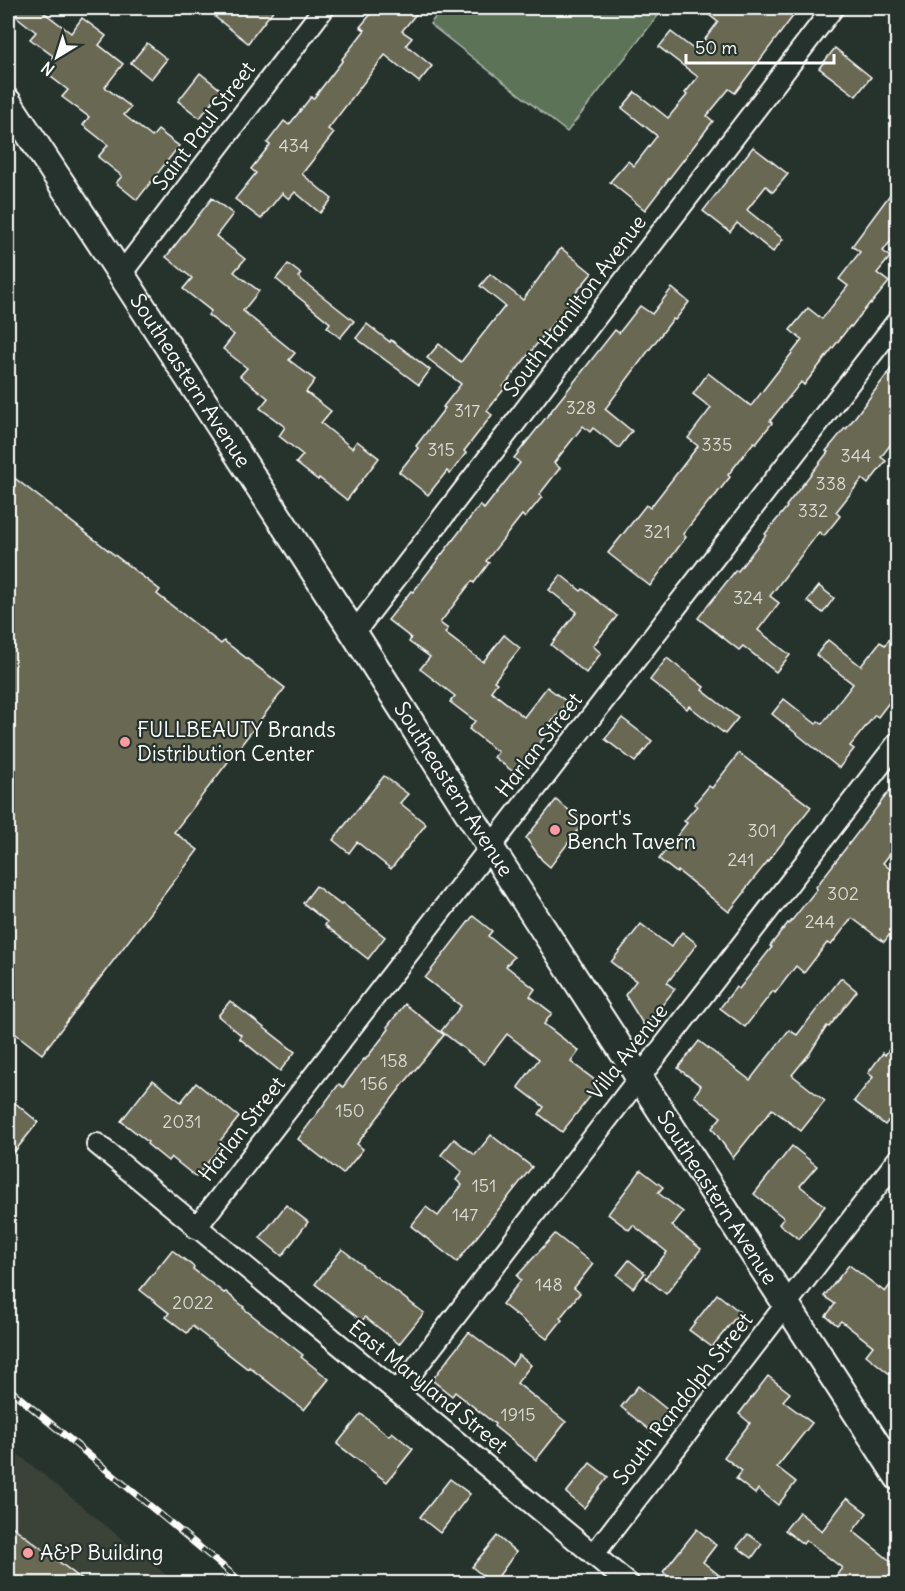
<svg xmlns="http://www.w3.org/2000/svg" width="905" height="1591" font-family="Delius,sans-serif">
	<rect width="100%" height="100%" fill="#26332d"/>
	<filter id="ink" filterUnits="userSpaceOnUse"><feTurbulence type="fractalNoise" baseFrequency=".0167" numOctaves="2"/><feDisplacementMap in="SourceGraphic" scale="12" xChannelSelector="R" yChannelSelector="G"/><feConvolveMatrix kernelMatrix="1 2 1 2 8 2 1 2 1" color-interpolation-filters="sRGB"/></filter>
	<g filter="url(#ink)">
		<polygon fill="#3a4338" points="8,1446 176,1583 8,1583"/>
		<polygon fill="#5d7358" stroke="#aeb9ac" stroke-width="1.5" points="442,8 664,8 567,132 430,24"/>
		<g fill="#686853" stroke="#fff" stroke-width="1.5">
			<polygon points="8,8 38,8 71,33 82,18 106,36 99,45 123,64 105,87 131,107 124,115 152,137 158,130 179,146 137,200 116,183 122,176 98,157 108,145 83,125 89,117 62,97 68,90 42,70 53,56 30,39 36,32 8,10"/>
			<polygon points="223,8 275,8 248,43 215,17"/>
			<polygon points="376,8 421,8 402,31 412,38 406,45 432,66 419,82 385,55 328,129 334,133 302,174 332,199 320,213 295,192 289,199 282,193 261,219 235,199 256,173 251,169 270,145 267,143 284,121 289,125 311,97 313,99 343,60 342,59 365,30 360,27"/>
			<polygon points="700,8 783,8 794,15 735,93 729,89 707,116 713,121 645,210 610,182 628,161 634,166 657,136 622,108 635,92 668,118 687,95 685,93 698,77 659,47 671,32 696,51 718,22"/>
			<polygon points="147,43 167,59 151,79 131,63"/>
			<polygon points="835,48 871,77 856,96 819,68"/>
			<polygon points="200,73 221,90 200,118 178,101"/>
			<polygon points="753,147 788,174 773,192 766,186 747,210 783,239 773,252 737,223 730,232 703,211"/>
			<polygon points="897,185 897,233 883,251 890,257 877,273 889,282 871,304 870,303 851,327 850,326 804,385 801,382 770,421 772,423 756,443 754,442 728,475 730,477 711,501 710,500 683,534 686,537 650,586 608,553 646,505 650,508 698,446 688,438 711,408 693,394 708,373 751,406 802,340 790,330 808,308 822,319 848,286 839,279 860,252 852,246"/>
			<polygon points="212,198 233,214 216,236 245,259 234,272 259,291 243,311 295,353 289,360 315,380 306,392 331,411 321,423 352,448 357,441 379,458 347,500 319,478 318,480 296,463 303,455 279,436 285,427 260,408 268,398 240,376 247,368 223,349 234,335 208,315 211,311 183,289 192,278 166,257"/>
			<polygon points="561,248 592,273 569,301 571,303 556,322 555,321 503,387 505,388 487,411 492,415 464,451 466,453 450,474 447,471 428,495 399,472 418,448 416,446 445,408 443,407 461,384 427,358 439,344 461,362 505,306 480,286 490,274 523,300"/>
			<polygon points="288,264 301,274 298,277 354,321 340,338 327,327 330,323 276,279"/>
			<polygon points="672,288 689,302 675,320 673,319 646,354 605,409 632,431 619,448 593,428 590,432 583,426 554,463 560,468 539,495 542,497 525,518 522,515 486,561 489,563 474,583 472,581 440,623 448,629 445,633 483,662 504,635 520,648 494,681 497,683 491,691 524,717 547,687 567,702 543,733 546,735 516,774 494,757 498,752 469,729 475,721 450,702 455,696 420,669 430,657 409,642 411,638 388,620 411,591 413,592 480,505 484,509 520,463 514,458 615,330 619,333 640,306 652,314"/>
			<polygon points="367,324 390,342 391,340 430,370 419,385 356,338"/>
			<polygon points="897,361 897,436 881,457 886,461 868,484 862,479 836,512 840,516 824,536 819,532 770,596 779,603 758,630 790,655 776,672 743,646 739,650 698,618 736,570 738,571 766,535 765,534 787,507 786,506 828,452 826,451 845,428 846,429"/>
			<polygon points="8,473 160,590 157,594 221,644 224,641 285,688 174,832 198,850 42,1054 8,1028"/>
			<polygon points="561,575 581,591 583,589 617,616 593,646 601,653 586,673 551,645 577,612 549,590"/>
			<polygon points="819,586 834,598 823,613 807,601"/>
			<polygon points="897,629 897,692 878,717 875,715 850,746 854,749 839,768 772,714 784,699 816,724 818,721 822,724 853,684 816,655 828,640 861,666 880,642 885,645"/>
			<polygon points="667,658 704,687 702,690 738,718 725,734 689,706 687,709 650,680"/>
			<polygon points="622,718 652,741 635,762 605,739"/>
			<polygon points="739,753 811,807 744,891 745,892 729,912 678,871 677,873 659,859 687,823 684,821 697,806 694,804 709,786 712,788"/>
			<polygon points="384,776 408,794 400,803 426,824 391,869 357,842 349,853 333,840"/>
			<polygon points="897,781 897,845 883,863 897,875 897,925 884,942 852,918 831,945 827,943 804,973 796,966 775,993 773,991 745,1027 720,1008 736,987 739,989 772,947 770,946 788,923 789,924 817,889 816,887"/>
			<polygon points="556,800 584,822 550,867 542,860 526,838"/>
			<polygon points="316,886 341,905 342,903 385,937 368,959 325,925 327,922 303,903"/>
			<polygon points="473,916 492,931 488,936 514,957 506,966 535,989 530,996 552,1013 544,1024 579,1051 571,1062 600,1084 562,1132 539,1114 544,1107 518,1087 539,1059 507,1034 484,1064 441,1031 461,1006 425,978"/>
			<polygon points="641,924 671,947 682,932 697,944 667,983 675,989 645,1027 625,995 636,981 611,962"/>
			<polygon points="841,978 857,991 829,1027 827,1026 810,1053 792,1075 825,1101 801,1131 772,1109 733,1158 712,1128 721,1117 694,1096 701,1086 678,1068 699,1041 750,1080 789,1030 797,1035"/>
			<polygon points="230,1001 295,1052 280,1071 239,1038 241,1035 218,1016"/>
			<polygon points="405,1004 444,1035 405,1082 357,1144 363,1149 343,1174 298,1139 339,1084 343,1087 364,1059 365,1060 389,1029 387,1027"/>
			<polygon points="897,1039 897,1109 885,1125 854,1101 873,1077 868,1073 883,1053 885,1055"/>
			<polygon points="153,1080 181,1102 196,1083 239,1117 220,1141 223,1143 196,1177 171,1157 168,1161 147,1144 148,1142 121,1121"/>
			<polygon points="8,1097 38,1122 8,1160"/>
			<polygon points="491,1135 532,1167 457,1262 411,1226 426,1207 438,1216 462,1185 456,1180 462,1172 441,1155 454,1139 475,1155"/>
			<polygon points="792,1146 817,1166 800,1186 825,1206 799,1239 779,1224 784,1218 754,1194"/>
			<polygon points="641,1170 663,1187 658,1193 683,1212 672,1226 701,1249 666,1294 646,1278 667,1252 633,1225 629,1230 608,1214"/>
			<polygon points="286,1205 308,1222 282,1256 260,1238"/>
			<polygon points="555,1234 593,1264 574,1288 580,1293 560,1318 562,1320 547,1339 502,1304 521,1280 517,1276"/>
			<polygon points="342,1249 362,1265 362,1266 424,1313 399,1344 365,1317 362,1321 315,1284"/>
			<polygon points="172,1250 194,1267 193,1269 224,1293 226,1292 244,1307 243,1308 303,1355 301,1357 329,1379 304,1410 249,1367 248,1369 192,1326 187,1333 166,1317 169,1313 140,1290"/>
			<polygon points="629,1260 645,1273 633,1288 617,1275"/>
			<polygon points="849,1265 885,1292 897,1276 897,1380 866,1355 873,1346 841,1321 837,1325 826,1316 835,1304 824,1296"/>
			<polygon points="717,1294 740,1312 712,1347 689,1330"/>
			<polygon points="469,1332 512,1365 519,1355 531,1365 517,1383 566,1422 536,1460 494,1426 495,1424 455,1392 452,1396 432,1380"/>
			<polygon points="768,1376 790,1393 783,1401 812,1423 777,1467 796,1482 778,1505 758,1489 755,1494 736,1479 742,1471 724,1457 750,1423 739,1414"/>
			<polygon points="638,1386 669,1411 652,1432 621,1407"/>
			<polygon points="361,1414 389,1436 392,1432 413,1449 387,1482 337,1444"/>
			<polygon points="590,1463 608,1477 584,1508 566,1493"/>
			<polygon points="450,1479 470,1494 440,1533 420,1517"/>
			<polygon points="847,1498 867,1513 853,1531 897,1566 897,1584 830,1584 842,1568 806,1540 803,1544 785,1530 799,1512 822,1531"/>
			<polygon points="8,1523 88,1584 8,1584"/>
			<polygon points="697,1529 716,1545 703,1562 730,1584 677,1584 663,1572"/>
			<polygon points="748,1534 762,1544 752,1558 737,1547"/>
			<polygon points="497,1536 516,1552 493,1584 472,1567"/>
		</g>
		<g fill="none" stroke-linecap="round" stroke-linejoin="round">
			<defs>
				<g id="minor">
					<polyline points="121,274 324,8"/>
					<polyline points="354,633 833,8"/>
					<polyline points="97,1144 629,1584"/>
					<polyline points="196,1228 898,320"/>
					<polyline points="397,1392 898,742"/>
					<polyline points="594,1554 898,1159"/>
				</g>
				<g id="major">
					<path id="s1" d="M8,102L121,274L354,633L490,847L898,1477"/>
				</g>
			</defs>
			<use href="#minor" stroke="#fff" stroke-width="24"/>
			<use href="#major" stroke="#fff" stroke-width="30"/>
			<use href="#minor" stroke="#26332d" stroke-width="20"/>
			<use href="#major" stroke="#26332d" stroke-width="26"/>
			<defs>
				<polyline id="rail" points="8,1388 244,1584"/>
			</defs>
			<use href="#rail" stroke="#fff" stroke-width="7"/>
			<use href="#rail" stroke="#26332d" stroke-width="4.5" stroke-dasharray="14" stroke-linecap="butt"/>
		</g>
	</g>
	<g fill="#ff9aa2" stroke="#26332d" stroke-width="2">
		<circle cx="125" cy="742" r="6"/>
		<circle cx="555" cy="830" r="6"/>
		<circle cx="28" cy="1553" r="6"/>
	</g>
	<g text-anchor="middle" stroke-width="4.5" stroke-linejoin="round" paint-order="stroke">
		<g font-size="18" fill="#d9d9d4">
			<text x="294" y="152">434</text>
			<text x="581" y="414">328</text>
			<text x="467" y="417">317</text>
			<text x="717" y="451">335</text>
			<text x="441" y="456">315</text>
			<text x="856" y="462">344</text>
			<text x="831" y="490">338</text>
			<text x="813" y="517">332</text>
			<text x="657" y="538">321</text>
			<text x="748" y="604">324</text>
			<text x="762" y="837">301</text>
			<text x="741" y="866">241</text>
			<text x="843" y="900">302</text>
			<text x="820" y="928">244</text>
			<text x="394" y="1067">158</text>
			<text x="374" y="1090">156</text>
			<text x="350" y="1117">150</text>
			<text x="182" y="1128">2031</text>
			<text x="484" y="1192">151</text>
			<text x="465" y="1221">147</text>
			<text x="549" y="1291">148</text>
			<text x="193" y="1309">2022</text>
			<text x="518" y="1421">1915</text>
		</g>
		<g font-size="21" fill="#fff" stroke="#26332d">
			<text transform="translate(204 126) rotate(-53)" y="7">Saint Paul Street</text>
			<text transform="translate(575 306) rotate(-53)" y="7">South Hamilton Avenue</text>
			<text dy="7" stroke="none"><textPath href="#s1" startOffset="333">Southeastern Avenue</textPath></text>
			<text transform="translate(539 745) rotate(-52)" y="7">Harlan Street</text>
			<text dy="7" stroke="none"><textPath href="#s1" startOffset="819">Southeastern Avenue</textPath></text>
			<text transform="translate(628 1052) rotate(-52)" y="7">Villa Avenue</text>
			<text transform="translate(242 1129) rotate(-52)" y="7">Harlan Street</text>
			<text dy="7" stroke="none"><textPath href="#s1" startOffset="1305">Southeastern Avenue</textPath></text>
			<text transform="translate(428 1387) rotate(39)" y="7">East Maryland Street</text>
			<text transform="translate(683 1399) rotate(-52)" y="7">South Randolph Street</text>
		</g>
		<g font-size="21" fill="#fff" stroke="#26332d" text-anchor="start">
			<text x="137" y="737">FULLBEAUTY Brands<tspan x="137" dy="24">Distribution Center</tspan></text>
			<text x="567" y="825">Sport's<tspan x="567" dy="24">Bench Tavern</tspan></text>
			<text x="40" y="1560">A&amp;P Building</text>
		</g>
	</g>
	<rect width="905" height="1591" fill="none" stroke="#26332d" stroke-width="30"/>
	<rect x="15" y="15" width="875" height="1561" fill="none" stroke="#fff" stroke-width="2" filter="url(#ink)"/>
	<g transform="translate(57 57) rotate(218)" stroke="#26332d" stroke-width="4.5" paint-order="stroke">
	<path d="M0-4.5L10 22L0 15L-10 22Z" fill="#ffffff"/>
	<text y="-9" font-size="16" font-weight="bold" text-anchor="middle" fill="#ffffff">N</text>
	</g>
	<path d="M686 54v9h148v-9" fill="none" stroke="#ffffff" stroke-width="3"/>
	<text x="695" y="54" font-size="18" fill="#ffffff" stroke="#26332d" stroke-width="4.5" paint-order="stroke">50 m</text>
</svg>
